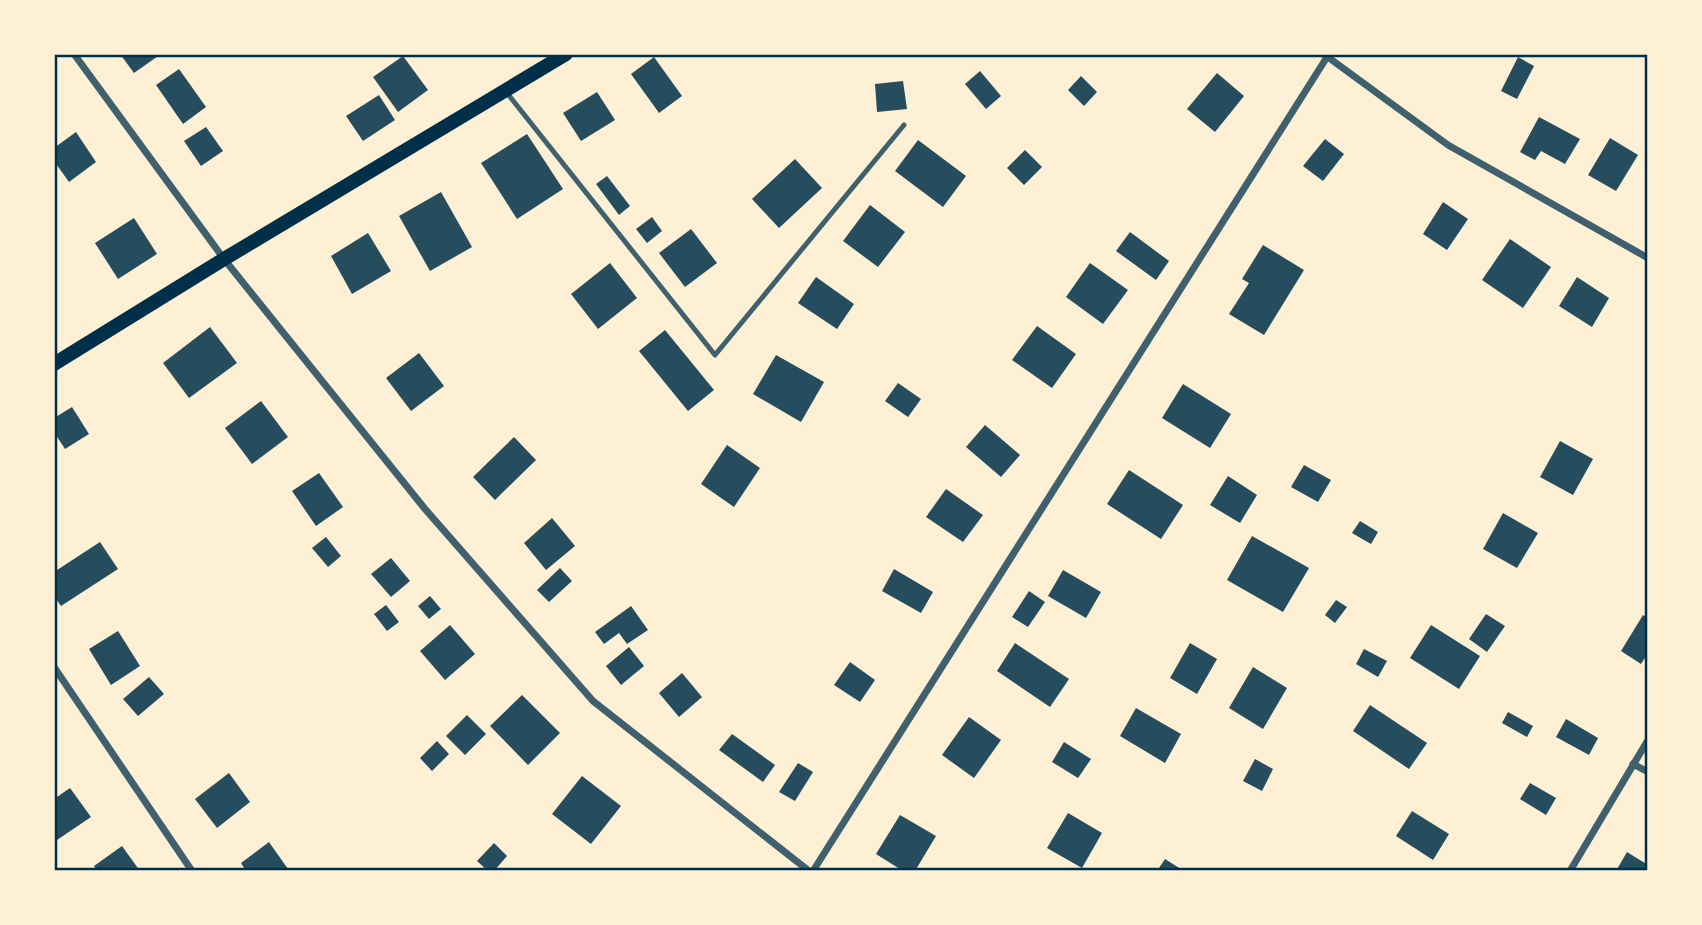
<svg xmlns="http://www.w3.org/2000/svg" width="1702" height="925" font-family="Helvetica,sans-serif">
	<rect width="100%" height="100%" fill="#fdf0d5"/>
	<g fill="#264d5e">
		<polygon points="120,54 161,54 134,73"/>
		<polygon points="403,56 428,90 398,112 373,77"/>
		<polygon points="654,57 682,96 659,113 631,74"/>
		<polygon points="1518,57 1534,66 1517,99 1501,91"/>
		<polygon points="179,69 206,107 183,124 156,85"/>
		<polygon points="980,71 1001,96 986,109 965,84"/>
		<polygon points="1217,73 1244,96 1215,132 1187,109"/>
		<polygon points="1081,76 1097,92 1084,106 1068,90"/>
		<polygon points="903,81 907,109 877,112 875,84"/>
		<polygon points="597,92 615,120 581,141 563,113"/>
		<polygon points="379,95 395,120 363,141 346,116"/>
		<polygon points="1539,117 1580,139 1565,164 1541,151 1535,160 1520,152"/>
		<polygon points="206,127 223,151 201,166 184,141"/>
		<polygon points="76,132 96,162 69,182 54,161 54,148"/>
		<polygon points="527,134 563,189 517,219 481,163"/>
		<polygon points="1610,138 1638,155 1616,191 1588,175"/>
		<polygon points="1325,139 1344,154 1323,181 1303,166"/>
		<polygon points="918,140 966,176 943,207 895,171"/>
		<polygon points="1025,150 1042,167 1024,185 1007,168"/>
		<polygon points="795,159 822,188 779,228 752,199"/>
		<polygon points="607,176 630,206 619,215 596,184"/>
		<polygon points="441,192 472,247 430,271 399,216"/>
		<polygon points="1443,202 1468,219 1447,250 1423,234"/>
		<polygon points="870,205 905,232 878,267 843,241"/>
		<polygon points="652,217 662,231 647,243 636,229"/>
		<polygon points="134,218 157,254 118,279 95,243"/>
		<polygon points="691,229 717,263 685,287 659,253"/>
		<polygon points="1130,232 1169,261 1156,280 1116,251"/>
		<polygon points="368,233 391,271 352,294 331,256"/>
		<polygon points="1510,239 1551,267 1523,308 1482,280"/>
		<polygon points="1263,245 1304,270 1264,335 1229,314 1249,283 1242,279"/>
		<polygon points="610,263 637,298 598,329 571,294"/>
		<polygon points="1090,263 1128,290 1103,324 1066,297"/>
		<polygon points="816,277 854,304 837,329 798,303"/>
		<polygon points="1577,277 1609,298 1592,327 1559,306"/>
		<polygon points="1037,326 1076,354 1052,388 1012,360"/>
		<polygon points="210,327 237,363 189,398 163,363"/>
		<polygon points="665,330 714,390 688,411 639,351"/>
		<polygon points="419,353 444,386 411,411 386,378"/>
		<polygon points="776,355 824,382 801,422 753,394"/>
		<polygon points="898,383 921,399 908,417 885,401"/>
		<polygon points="1183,384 1231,414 1210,448 1162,418"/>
		<polygon points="261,401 288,437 252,464 225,428"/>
		<polygon points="72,407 89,434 65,449 54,432 54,418"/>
		<polygon points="985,425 1020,455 1001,477 966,447"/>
		<polygon points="514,437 536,460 495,500 473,477"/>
		<polygon points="1560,441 1593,459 1573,495 1540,477"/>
		<polygon points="727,445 760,468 734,507 701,484"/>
		<polygon points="1304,465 1331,480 1318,502 1291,487"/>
		<polygon points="1129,470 1183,505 1161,539 1107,504"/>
		<polygon points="319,473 343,507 316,526 292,491"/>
		<polygon points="1228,476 1257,495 1240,523 1210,505"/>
		<polygon points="946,489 983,515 963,542 926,517"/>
		<polygon points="1503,513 1538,533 1517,568 1483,549"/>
		<polygon points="552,518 575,546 546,570 524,543"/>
		<polygon points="1360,521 1378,532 1371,544 1352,533"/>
		<polygon points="1252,536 1309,568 1283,612 1227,580"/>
		<polygon points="326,537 341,556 328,567 312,548"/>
		<polygon points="100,542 118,569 61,606 54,596 54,572"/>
		<polygon points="391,558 410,581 391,597 371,574"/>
		<polygon points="560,568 572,581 549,602 537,590"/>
		<polygon points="894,569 933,592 921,613 882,591"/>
		<polygon points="1063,570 1101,592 1086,618 1048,596"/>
		<polygon points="1029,591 1045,602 1028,627 1012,617"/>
		<polygon points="430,596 441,609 429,619 418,606"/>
		<polygon points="1336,600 1347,607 1335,623 1325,615"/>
		<polygon points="386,605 399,622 387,631 374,614"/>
		<polygon points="631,606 648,630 627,644 619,633 604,644 595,632"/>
		<polygon points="1486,614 1505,626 1487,652 1469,639"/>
		<polygon points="1643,615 1648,618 1648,653 1641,664 1621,651"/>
		<polygon points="450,625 475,654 445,680 420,651"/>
		<polygon points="1431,625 1480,656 1459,689 1410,658"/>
		<polygon points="118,631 140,666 111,685 89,649"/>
		<polygon points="1015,643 1069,679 1050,707 997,671"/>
		<polygon points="1190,643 1217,659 1197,694 1170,678"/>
		<polygon points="629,647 644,666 621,685 606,666"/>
		<polygon points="1364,649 1387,661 1378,677 1356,664"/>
		<polygon points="850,662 875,680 860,702 834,685"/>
		<polygon points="1253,667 1287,688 1263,729 1229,708"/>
		<polygon points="682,673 702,697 679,717 659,693"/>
		<polygon points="149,677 164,694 138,716 123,699"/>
		<polygon points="522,695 560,733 528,765 490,726"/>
		<polygon points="1370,705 1427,743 1409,769 1353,731"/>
		<polygon points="1136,708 1181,734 1165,763 1120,736"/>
		<polygon points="1508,712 1533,726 1527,737 1502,723"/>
		<polygon points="467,715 486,734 465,755 446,736"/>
		<polygon points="969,717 1001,740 974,778 942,755"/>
		<polygon points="1566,719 1598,738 1589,755 1556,737"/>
		<polygon points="732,734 775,765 763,782 719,750"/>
		<polygon points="437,741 449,754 432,771 420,758"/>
		<polygon points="1064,742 1091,759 1078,778 1052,762"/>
		<polygon points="1255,759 1273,769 1262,791 1243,781"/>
		<polygon points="798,763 813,772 795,801 779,792"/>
		<polygon points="229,773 250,802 217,828 195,799"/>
		<polygon points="582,776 621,806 591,844 552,814"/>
		<polygon points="1530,783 1556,798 1546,815 1520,799"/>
		<polygon points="70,788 91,817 54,842 54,799"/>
		<polygon points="1412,811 1449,834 1433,860 1396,836"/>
		<polygon points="1068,813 1102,833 1082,868 1047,848"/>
		<polygon points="900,815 936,836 915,871 903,871 876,854"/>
		<polygon points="269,842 288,869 286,871 246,871 241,863"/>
		<polygon points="494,843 507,856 494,871 488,871 477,861"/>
		<polygon points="122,846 140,871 97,871 94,866"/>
		<polygon points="1627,852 1648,865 1648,871 1616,871"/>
		<polygon points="1165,859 1184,871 1157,871"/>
	</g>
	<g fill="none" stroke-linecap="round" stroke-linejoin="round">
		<polyline stroke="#3f606c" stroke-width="5" points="507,93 715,355 904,125"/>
		<g stroke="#3f606c" stroke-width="7">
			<polyline points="74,54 224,259 425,509 593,701 809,871"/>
			<polyline points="1325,55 1448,145 1648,258"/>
			<polyline points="54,667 192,871"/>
			<polyline points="1633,764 1648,772"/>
			<polyline points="813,871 1327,57"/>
			<polyline points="1570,871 1648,740"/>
		</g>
		<polyline stroke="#003049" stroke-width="14" points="54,364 224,259 566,54"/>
	</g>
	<rect width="1702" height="925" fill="none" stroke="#fdf0d5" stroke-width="112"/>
	<rect x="56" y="56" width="1590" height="813" fill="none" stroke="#003049" stroke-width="2.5"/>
</svg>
